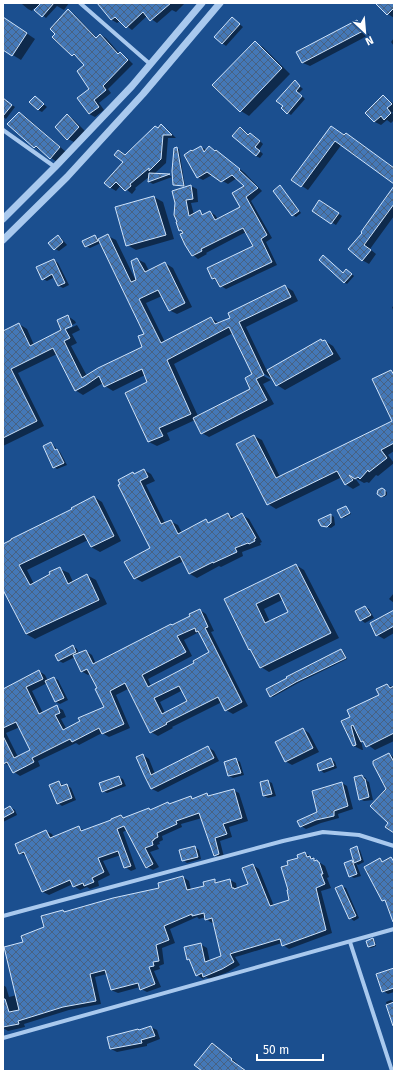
<svg xmlns="http://www.w3.org/2000/svg" width="397" height="1074" font-family="'Fira Sans',sans-serif">
	<defs>
		<pattern id="building-cross-hatch" width="8" height="8" patternUnits="userSpaceOnUse"><rect width="8" height="8" fill="#4478b7"/><path d="M0 0l8 8M0 8l8-8" fill="none" stroke="#486282"/></pattern>
	</defs>
	<rect width="100%" height="100%" fill="#1b4f8f"/>
	<g fill="#0007" fill-rule="evenodd">
		<polygon points="22,3 69,3 64,10 57,6 46,18 34,8 32,11 28,9 22,4"/>
		<polygon points="103,3 185,3 176,12 172,10 157,23 147,16 132,30 120,21 117,23 112,20 100,6"/>
		<polygon points="382,3 394,3 394,18 388,14 379,6"/>
		<polygon points="68,11 74,14 97,38 101,35 106,38 120,54 126,57 133,64 108,89 111,93 99,103 104,110 95,117 89,114 90,89 86,65 78,58 73,55"/>
		<polygon points="3,17 35,39 21,60 3,49"/>
		<polygon points="236,21 243,27 226,46 222,43"/>
		<polygon points="357,21 364,25 369,35 310,66 303,63 298,52"/>
		<polygon points="394,38 394,46 391,42"/>
		<polygon points="255,43 263,47 290,74 249,116 241,111"/>
		<polygon points="295,82 303,89 299,93 305,99 291,115 288,113"/>
		<polygon points="35,97 47,107 42,112 38,110"/>
		<polygon points="384,97 394,104 394,111 392,113 394,114 394,120 391,123 387,120 381,125 375,122 367,113"/>
		<polygon points="3,99 15,107 6,119 3,117"/>
		<polygon points="20,113 26,117 66,152 57,162 35,147 9,124"/>
		<polygon points="67,115 73,119 85,131 74,142 68,139 56,127"/>
		<polygon points="162,126 167,129 176,138 168,138 166,163 154,174 169,175 172,177 153,184 149,182 150,176 135,188 136,189 132,194 121,185 116,191 111,188 105,182 124,162 119,151 126,156"/>
		<polygon points="332,127 394,168 394,182 342,144 308,190 293,180"/>
		<polygon points="244,131 249,136 251,134 255,136 263,144 259,150 263,154 260,158 256,156"/>
		<polygon points="201,147 207,150 209,147 215,150 245,173 262,191 251,201 272,238 266,242 277,265 226,289 221,286 219,282 213,279 254,247 246,232 206,253 207,254 198,259 193,255 183,231 180,230 174,192 191,186 197,189 198,202 191,203 194,215 200,212 205,215 210,212 215,215 218,219 241,207 246,186 237,178 228,184 212,175 203,180 197,177 192,152"/>
		<polygon points="177,148 179,149 185,186 174,184"/>
		<polygon points="280,186 282,188 301,213 296,217 293,215 274,191"/>
		<polygon points="394,188 394,216 370,249 376,254 369,264 362,260 364,233"/>
		<polygon points="154,197 163,202 174,239 136,250 127,245"/>
		<polygon points="324,204 342,216 336,225 313,211"/>
		<polygon points="58,236 62,239 67,245 59,251 55,249"/>
		<path d="M95,236L100,239L108,236L116,240L137,283V259L145,263L149,271L165,263L173,268L192,307L177,314L169,310L162,296L146,303L165,342L211,318L219,323L232,318L285,286L293,291L298,301L246,327L267,371L320,341L322,342L325,341L333,346L341,359L285,390L277,385L273,379L261,372L260,374L271,380L263,384L274,404L209,437L202,433L195,420L167,433L170,440L157,446L149,442L126,394L149,382L145,375L113,391L105,386L103,383L83,395L75,390L57,354L18,373L44,426L3,446V335L19,324L27,329L34,345L62,330L68,316L75,321L76,323L66,328V330L77,325L80,330L72,334L77,343L71,346L87,376L143,348L145,334L101,243L90,248L86,246ZM233,333L254,375L251,389L198,416L174,364Z"/>
		<polygon points="323,256 344,274 349,272 354,276 347,284 344,282"/>
		<polygon points="54,260 58,263 69,285 63,288 59,286 55,277 47,281 43,279"/>
		<polygon points="394,306 394,313 392,307"/>
		<polygon points="391,371 394,372 394,451 388,455 394,463 378,476 376,475 369,483 367,482 364,483 355,478 360,485 353,489 345,484 342,477 276,509 268,504 254,436 262,440 280,477 394,422"/>
		<polygon points="51,443 60,452 67,465 57,469 54,467"/>
		<polygon points="144,470 151,474 155,481 146,485 165,523 170,521 178,525 182,533 206,520 210,523 228,514 235,518 242,515 249,519 262,542 260,543 261,545 242,552 243,556 221,567 219,566 197,578 190,574 184,561 142,582 135,578 151,549 133,473 135,474"/>
		<polygon points="382,489 387,492 387,495 384,497 378,494"/>
		<polygon points="94,497 102,502 121,541 100,552 91,547 88,540 27,570 34,584 60,569 69,573 73,582 87,575 96,580 107,604 35,639 26,634 3,587 3,545 73,510"/>
		<polygon points="346,507 351,514 344,518 342,517"/>
		<polygon points="331,515 334,517 335,525 331,528 322,525"/>
		<path d="M296,565L304,570L339,638L269,672L261,667L252,651L250,649L225,600ZM284,599L290,612L270,622L264,609Z"/>
		<polygon points="394,593 394,603 389,599"/>
		<polygon points="365,607 369,609 374,618 365,623 361,620"/>
		<path d="M200,610L206,614L214,631L211,632L248,706L233,714L226,710L222,702L172,727L173,728L158,736L151,732L128,689L116,695L130,728L109,737L102,733L79,745L76,743L38,761L40,766L20,776L14,772L11,767L4,763L3,690L39,671L45,675L48,681L54,678L58,680L68,700L60,704L56,702L47,683L32,691L43,713L57,707L63,710L66,717L61,719L67,730L106,707L99,688L91,674L88,675L81,671L75,657L63,663L59,661L56,655L73,646L77,649L79,654L86,651L92,655L96,664L191,617ZM199,632L211,653L195,664L151,686L148,679L192,656L184,640ZM183,690L189,701L165,713L160,702ZM20,727L31,750L18,757L6,733Z"/>
		<polygon points="394,611 394,633 384,639 377,635"/>
		<polygon points="341,650 343,651 347,659 298,683 273,697 271,696"/>
		<polygon points="387,685 394,687 394,741 375,750 361,740 363,750 362,750 354,746 342,722 351,717 380,695"/>
		<polygon points="303,729 309,733 319,752 292,765 285,761"/>
		<polygon points="208,747 214,751 219,761 158,792 152,789 143,755 149,759 155,774"/>
		<polygon points="389,754 394,757 394,832 390,823 387,789"/>
		<polygon points="236,759 240,762 244,775 233,778 229,776 225,763"/>
		<polygon points="331,759 335,762 337,768 324,773 320,770"/>
		<polygon points="362,776 366,778 367,781 369,782 373,800 364,801 360,799"/>
		<polygon points="119,777 123,779 126,786 107,793 103,791"/>
		<polygon points="268,781 272,783 276,796 268,798 264,796 261,783"/>
		<polygon points="59,782 64,786 67,785 71,788 76,800 62,806 58,803"/>
		<polygon points="342,783 347,786 353,809 338,814 339,818 321,823 306,829 301,826 318,812"/>
		<polygon points="233,790 239,793 248,821 229,827 232,837 220,841 224,857 221,858 215,855 202,818 181,824 182,827 162,836 163,840 159,842 160,844 157,845 159,849 150,852 159,867 153,870 147,867 127,830 123,832 136,869 131,871 125,867 121,855 103,861 110,875 98,881 99,886 90,889 87,887 80,890 74,886 73,884 49,895 43,892 26,856 20,853 16,844 46,831 52,834 54,838 78,827 85,831 113,821 121,816 125,818 149,809 151,810 191,797 194,799 207,794 211,796"/>
		<polygon points="10,807 15,810 17,815 3,822 3,808 5,810"/>
		<polygon points="195,847 199,850 201,859 187,863 183,860"/>
		<polygon points="357,848 360,850 364,862 358,865 356,863 361,876 354,878 350,876 352,861 355,863 351,849"/>
		<polygon points="305,853 325,866 329,877 327,878 331,888 321,891 332,933 289,949 283,945 282,943 239,956 235,957 240,965 228,972 210,979 206,977 203,979 197,975 191,961 188,959 200,944 207,948 210,962 223,956 214,922 212,923 206,919 206,917 199,919 197,917 170,929 175,943 162,948 164,964 159,966 160,969 154,971 161,987 147,992 141,989 140,987 118,993 111,990 107,974 95,977 101,1004 69,1010 24,1024 25,1027 8,1031 3,1028 3,985 6,987 9,997 17,995 25,942 45,927 63,911 66,913 160,889 183,877 189,881 191,890 205,887 214,880 219,883 230,880 236,883 237,889 249,885 253,865 259,869 274,906 291,901 289,866"/>
		<polygon points="341,886 346,888 359,918 354,921 350,918"/>
		<polygon points="373,940 375,941 376,946 371,948 369,947"/>
		<polygon points="394,969 394,992 388,994 383,991"/>
		<polygon points="391,1000 394,1002 394,1030 386,1002"/>
		<polygon points="151,1027 157,1030 160,1039 147,1044 147,1046 117,1052 111,1049 108,1038"/>
		<polygon points="213,1044 237,1063 236,1064 246,1071 203,1071"/>
	</g>
	<g fill="url(#building-cross-hatch)" stroke="#cfe3fa" fill-rule="evenodd">
		<polygon points="41,3 54,3 42,17 34,10"/>
		<polygon points="97,3 171,3 150,21 143,12 126,28 115,17 111,20"/>
		<polygon points="375,3 394,3 394,8 387,15"/>
		<polygon points="68,9 96,38 100,34 118,54 120,52 128,60 103,86 106,90 94,100 99,107 89,114 77,98 89,89 77,71 84,65 74,54 72,56 52,37 55,34 50,29"/>
		<polygon points="3,17 27,33 12,56 3,50"/>
		<polygon points="232,17 240,24 222,44 214,37"/>
		<polygon points="357,20 363,31 302,63 296,52"/>
		<polygon points="255,41 282,68 240,112 212,85"/>
		<polygon points="295,80 300,86 296,91 302,96 287,114 281,108 283,106 276,101"/>
		<polygon points="383,95 392,104 387,108 391,113 384,120 381,116 374,122 365,113"/>
		<polygon points="35,96 44,104 38,110 29,102"/>
		<polygon points="3,98 12,105 3,116"/>
		<polygon points="19,112 60,147 50,159 36,146 34,148 7,124"/>
		<polygon points="67,114 79,127 67,140 55,127"/>
		<polygon points="161,124 172,135 163,135 161,159 149,171 149,168 130,184 131,186 125,191 116,182 110,188 104,183 123,162 114,155 118,150 125,155 155,126 158,128"/>
		<polygon points="331,126 344,135 346,133 394,168 394,184 335,141 301,187 291,180"/>
		<polygon points="240,127 248,135 250,133 260,141 255,147 260,151 256,156 232,136"/>
		<polygon points="201,146 204,152 209,146 215,151 216,150 240,169 239,170 258,188 246,197 267,235 261,239 272,262 220,287 215,278 212,279 207,268 253,246 243,228 201,249 202,251 192,256 185,245 180,234 183,233 181,230 179,231 176,222 177,222 174,215 175,203 172,191 191,185 193,199 186,200 189,216 200,210 202,215 210,211 215,220 240,207 232,193 244,186 232,175 221,182 207,172 197,178 184,155 191,150 192,151"/>
		<polygon points="177,147 184,186 173,185 172,171 174,148"/>
		<polygon points="149,173 170,174 148,182"/>
		<polygon points="280,185 299,211 292,216 273,191"/>
		<polygon points="394,186 394,204 364,245 371,250 362,261 348,249 362,233 361,232"/>
		<polygon points="154,196 166,235 126,246 115,207"/>
		<polygon points="319,200 339,213 331,224 312,211"/>
		<polygon points="108,234 131,282 136,280 131,261 137,258 145,272 165,262 185,303 169,311 158,290 139,299 161,343 211,317 215,324 230,318 228,313 285,285 291,297 239,322 264,375 256,379 267,400 201,434 193,418 250,389 245,378 252,374 229,327 167,360 191,414 159,428 163,436 148,442 125,393 147,382 142,369 104,387 99,376 86,385 75,391 53,348 11,369 37,421 3,438 3,331 19,323 30,346 61,330 57,320 68,315 72,326 65,329 70,338 64,341 82,378 98,368 142,347 138,336 144,334 98,239"/>
		<polygon points="58,235 63,242 54,250 48,243"/>
		<polygon points="95,235 98,241 85,247 82,241"/>
		<polygon points="323,255 343,273 346,269 352,274 344,283 319,260"/>
		<polygon points="54,259 65,283 58,286 52,274 42,280 36,267"/>
		<polygon points="321,339 322,341 325,340 333,354 276,386 267,370"/>
		<polygon points="391,370 394,375 394,443 381,450 387,458 369,472 368,470 360,479 358,477 355,479 349,475 353,480 345,485 337,471 267,505 236,444 254,435 276,478 392,421 372,379"/>
		<polygon points="51,442 55,450 57,449 64,463 53,468 43,446"/>
		<polygon points="144,469 148,477 140,481 161,524 171,520 178,534 206,519 208,523 228,513 231,519 242,513 256,538 254,539 255,541 249,544 248,543 235,548 237,552 213,563 213,562 189,574 180,556 134,579 124,562 150,548 118,485 120,484 118,480 133,472 134,474"/>
		<polygon points="382,488 385,490 385,495 381,497 377,494 378,490"/>
		<polygon points="94,496 114,536 91,547 84,534 19,565 30,585 50,574 49,572 60,567 68,584 87,574 99,600 26,634 3,590 3,544 11,540 11,539 72,509 71,508"/>
		<polygon points="346,506 350,513 341,518 337,510"/>
		<polygon points="331,514 331,523 327,527 321,526 318,520"/>
		<path d="M296,564L331,633L260,668L250,649L249,650L224,599ZM279,593L288,612L265,623L256,604Z"/>
		<polygon points="365,606 371,615 360,621 355,611"/>
		<path d="M200,609L208,627L205,628L242,702L225,711L218,697L166,723L167,724L150,733L125,683L110,691L124,724L102,734L99,728L72,742L70,739L32,758L34,762L13,773L7,762L3,764V736L14,758L30,750L16,722L3,728V689L39,670L43,679L26,687L39,714L57,705L60,713L55,715L63,730L80,721L78,718L104,707L95,689L97,688L87,669L81,672L73,655L86,650L93,664L171,624L172,625L190,616L189,614ZM195,628L196,632L198,631L209,652L193,661L194,663L148,687L142,675L186,652L177,636ZM179,686L187,701L162,714L154,698Z"/>
		<polygon points="394,610 394,626 376,636 370,623"/>
		<polygon points="73,645 76,652 58,661 55,655"/>
		<polygon points="341,649 346,658 296,682 270,697 266,689 287,678 286,677"/>
		<polygon points="54,677 64,698 55,702 45,681"/>
		<polygon points="387,684 390,688 394,686 394,733 366,747 363,741 361,742 353,725 351,726 356,745 353,746 341,721 350,717 347,710 379,695 376,689"/>
		<polygon points="303,728 313,748 285,762 275,742"/>
		<polygon points="208,746 214,758 151,789 144,775 136,757 143,754 151,775"/>
		<polygon points="389,753 394,762 394,833 385,827 388,823 370,806 386,789 373,764 373,761"/>
		<polygon points="236,758 241,773 228,776 224,762"/>
		<polygon points="331,758 334,766 319,771 317,764"/>
		<polygon points="362,775 364,779 365,779 369,797 359,800 354,777"/>
		<polygon points="119,776 122,784 102,792 99,783"/>
		<polygon points="268,780 272,794 263,796 260,782"/>
		<polygon points="59,781 61,786 67,784 72,798 57,804 49,785"/>
		<polygon points="342,782 348,806 334,811 334,816 316,820 300,827 297,821 317,812 312,791"/>
		<polygon points="234,789 242,818 223,824 227,834 215,838 219,854 214,856 199,813 176,821 177,824 157,833 158,837 154,839 154,840 152,841 153,845 145,848 153,864 146,868 124,826 117,829 131,866 124,868 118,851 98,858 104,872 92,878 94,882 84,886 83,883 73,887 70,880 42,892 24,852 19,854 15,844 46,830 50,838 79,826 81,831 111,820 111,819 121,815 123,818 149,808 150,810 168,802 169,804 191,796 192,799 207,793 208,796"/>
		<polygon points="10,806 14,812 3,818 3,810"/>
		<polygon points="195,846 198,857 182,861 179,850"/>
		<polygon points="357,846 361,860 354,863 350,849"/>
		<polygon points="305,852 307,857 310,856 311,859 314,858 314,861 317,860 318,862 319,862 323,874 321,874 325,884 316,888 326,930 282,946 280,939 233,953 230,954 234,962 222,969 203,977 202,973 196,976 189,959 187,960 184,947 201,943 205,962 221,956 212,918 205,920 204,913 192,916 192,914 164,926 169,940 156,945 159,961 153,962 154,966 149,967 155,984 140,990 138,983 111,990 105,970 90,974 96,1001 63,1007 18,1021 19,1024 3,1027 3,999 5,999 9,1012 19,1010 4,947 23,942 21,936 44,927 41,916 63,910 64,912 113,898 159,888 158,883 183,876 187,890 204,886 203,882 215,879 215,883 230,879 232,888 234,888 234,889 248,884 242,868 253,864 270,906 289,900 287,890 288,890 281,867 288,865 287,861 298,858 297,855"/>
		<polygon points="391,857 394,862 394,922 393,922 385,900 382,901 364,867 380,858 382,862"/>
		<polygon points="352,860 357,874 349,877 344,863"/>
		<polygon points="342,885 356,916 349,919 335,888"/>
		<polygon points="373,938 375,945 368,947 366,941"/>
		<polygon points="394,968 394,988 382,992 376,974"/>
		<polygon points="394,1002 394,1025 393,1026 386,1005"/>
		<polygon points="151,1026 155,1036 141,1040 142,1043 110,1049 107,1037 138,1029 139,1030"/>
		<polygon points="212,1043 232,1059 231,1060 246,1071 202,1071 194,1065"/>
	</g>
	<g fill="none" stroke-linecap="round" stroke-linejoin="round">
		<g stroke="#a9c9ee" stroke-width="4">
			<polyline points="80,3 150,64"/>
			<polyline points="3,130 55,167"/>
			<polyline points="3,916 283,841 323,832 359,835 394,846"/>
			<polyline points="350,942 392,1071"/>
			<polyline points="3,1038 394,929"/>
		</g>
		<g stroke="#a9c9ee" stroke-width="7">
			<polyline points="3,219 55,167 132,86 202,3"/>
			<polyline points="3,240 67,177 143,94 220,3"/>
		</g>
	</g>
	<rect width="397" height="1074" fill="none" stroke="#ffffff" stroke-width="8"/>
	<g transform="translate(365 32) rotate(154)" stroke="#1b4f8f" stroke-width="3" paint-order="stroke">
	<path d="M0-3L7 15L0 10L-7 15Z" fill="#ffffff"/>
	<text y="-6" font-size="11" font-weight="bold" text-anchor="middle" fill="#ffffff">N</text>
	</g>
	<path d="M257 1054v6h66v-6" fill="none" stroke="#ffffff" stroke-width="2"/>
	<text x="263" y="1054" font-size="12" fill="#ffffff" stroke="#1b4f8f" stroke-width="3" paint-order="stroke">50 m</text>
</svg>
